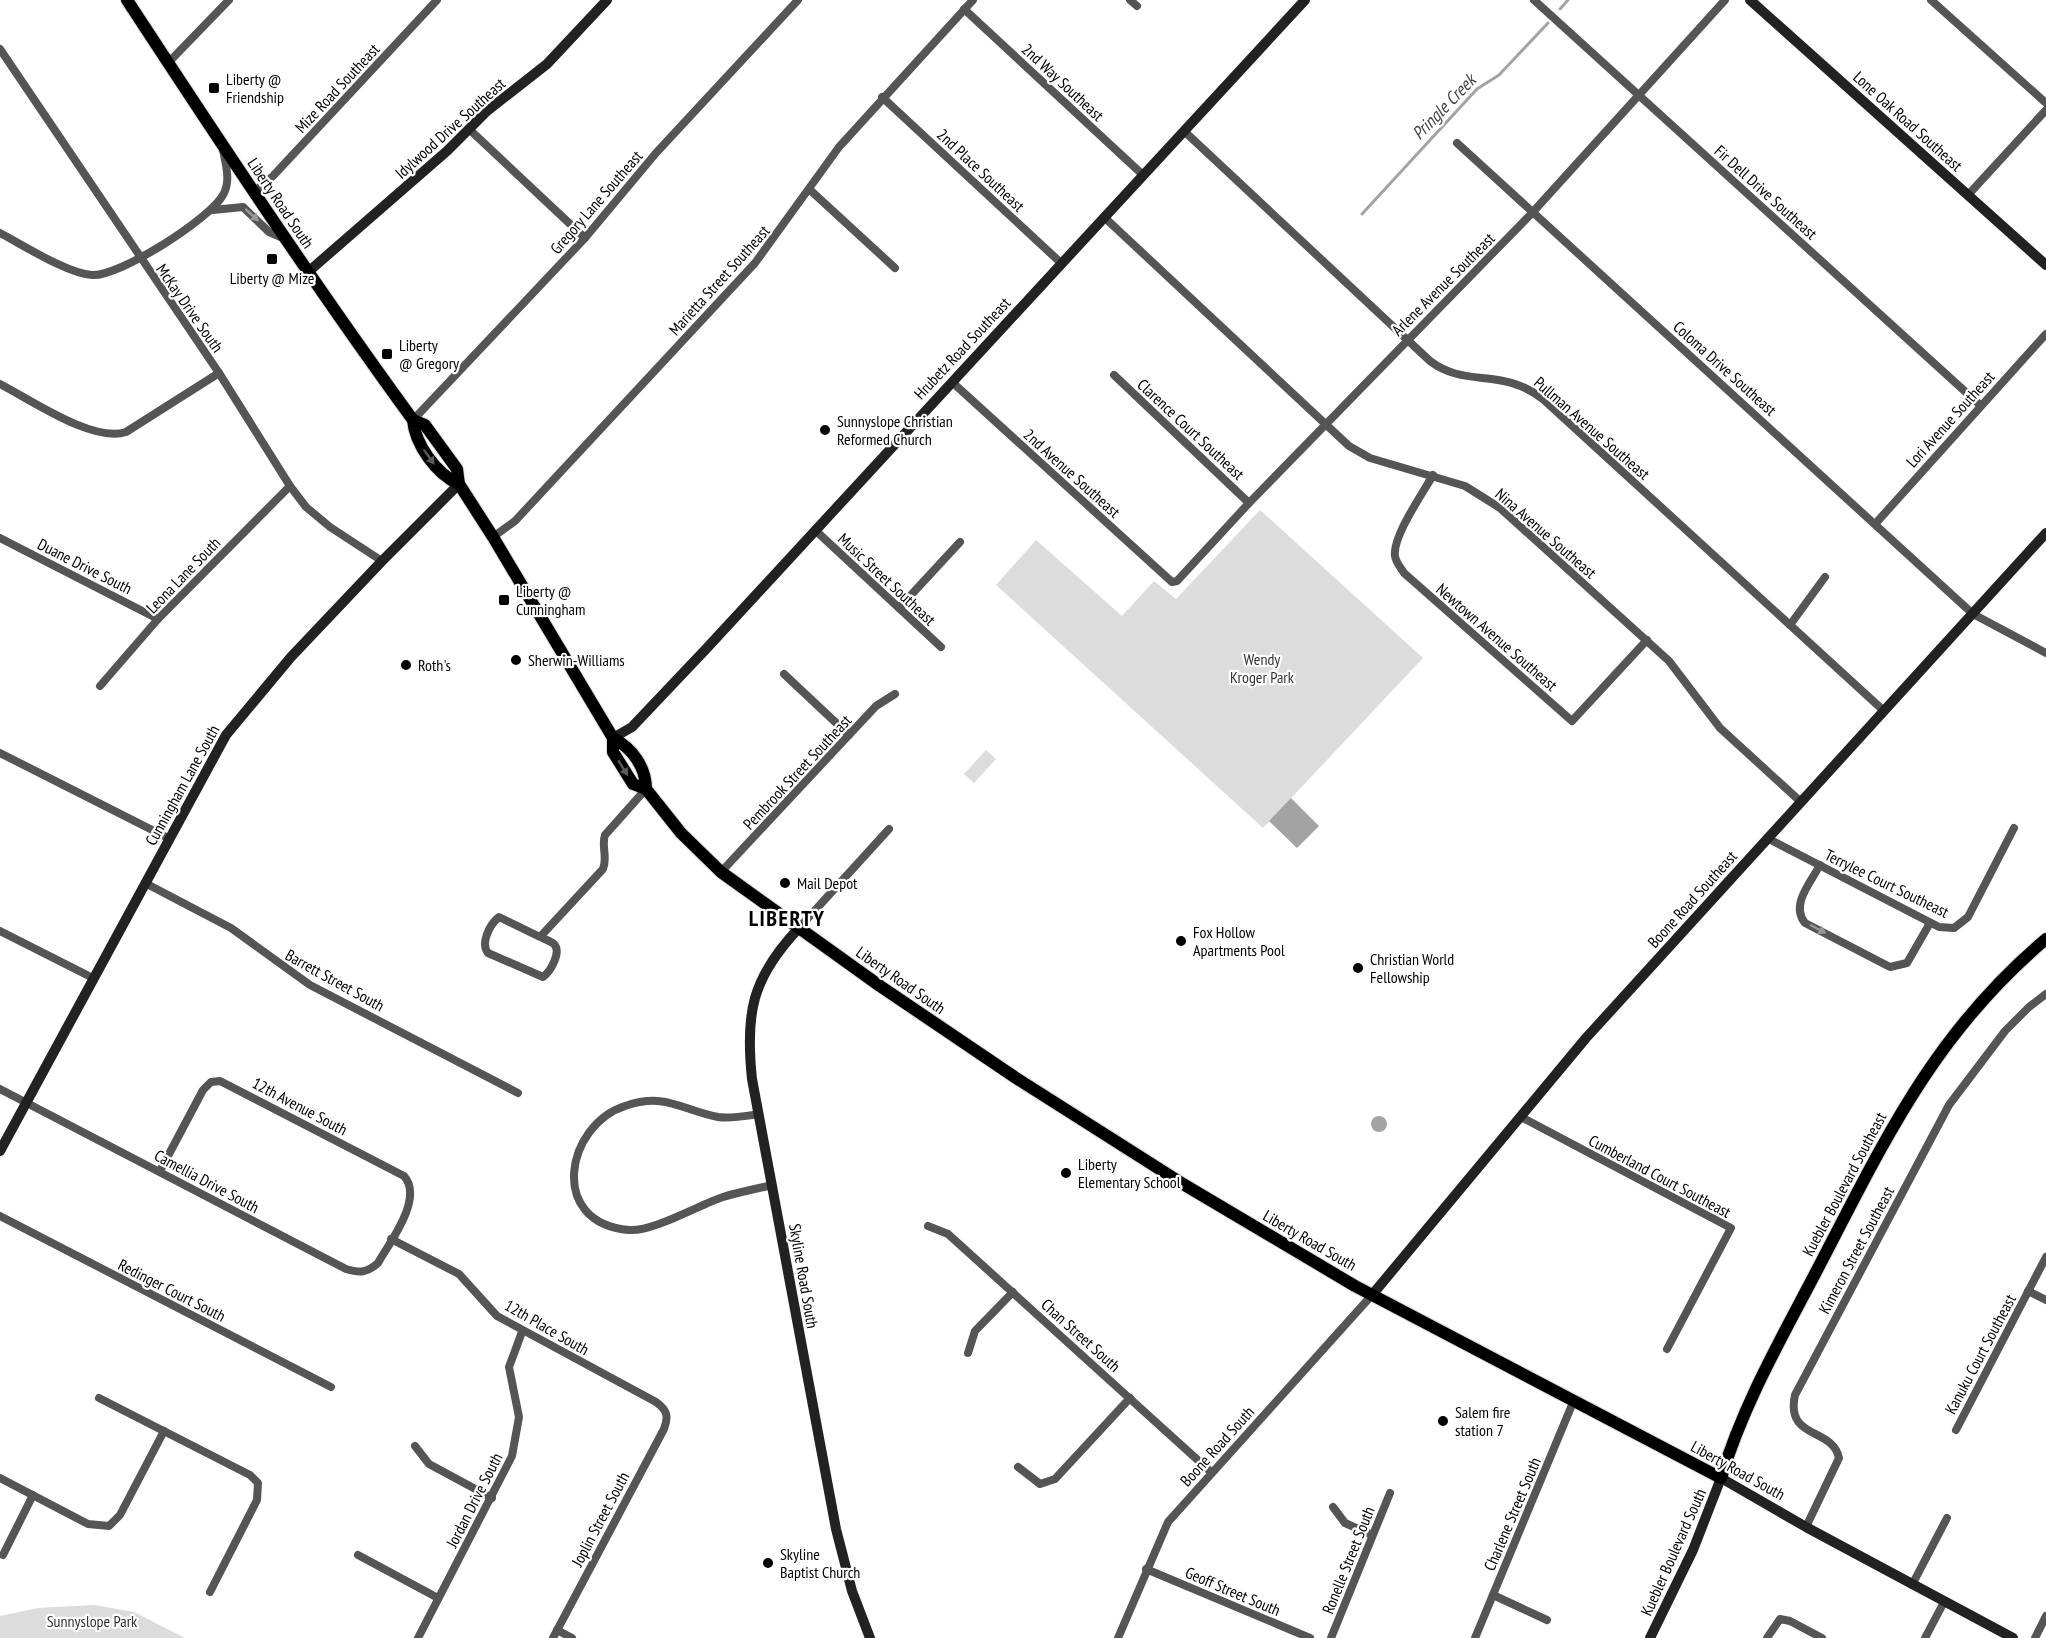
<svg xmlns="http://www.w3.org/2000/svg" width="2046" height="1638" font-family="'PT Sans Narrow',sans-serif">
	<rect width="100%" height="100%" fill="#fff"/>
	<g fill="#dcdcdc">
		<polygon points="1260,510 1423,658 1263,828 996,585 1036,540 1122,616 1154,581 1176,599"/>
		<polygon points="986,750 996,759 974,783 964,774"/>
		<polygon points="94,1605 134,1612 185,1638 0,1638 0,1616 38,1608"/>
	</g>
	<g fill="#a3a3a3">
		<polygon points="1291,798 1319,826 1297,848 1269,821"/>
		<circle cx="1379" cy="1124" r="8"/>
	</g>
	<g fill="none" stroke-linecap="round" stroke-linejoin="round">
		<g stroke="#a3a3a3" stroke-width="3">
			<polyline points="1560,9 1568,0"/>
			<polyline points="1362,214 1477,89 1499,75 1548,23"/>
		</g>
		<defs>
			<g id="primary">
				<path d="M127,0C220,142 313,283 413,420C415,444 436,474 459,484"/>
				<path d="M413,420L425,425L457,469L459,484L493,537L613,738C632,748 646,767 646,789"/>
				<path d="M613,738V752L633,784L646,789L681,833L721,872L880,986L1016,1078L1183,1184L1355,1286L1721,1478C1743,1405 1781,1339 1816,1272C1883,1144 1932,1035 2046,939"/>
			</g>
		</defs>
		<use href="#primary" stroke="#dbdbdb" stroke-width="14"/>
		<g stroke="#555" stroke-width="8">
			<polyline points="1130,0 1137,6"/>
			<polyline points="1534,0 1980,405"/>
			<polyline points="1931,0 2046,103"/>
			<polyline points="964,9 1143,175"/>
			<polyline points="0,49 219,373 290,486 306,507 330,527 382,561"/>
			<polyline points="168,63 229,0"/>
			<polyline points="882,97 1061,263"/>
			<polyline points="470,130 585,238"/>
			<path d="M1184,131L1430,361C1467,389 1502,366 1544,400L1884,711"/>
			<polyline points="1457,143 1973,614 2046,653"/>
			<polyline points="809,189 895,268"/>
			<polyline points="254,192 273,176 437,0"/>
			<polyline points="1968,195 2046,110"/>
			<polyline points="213,210 243,207 269,232 283,238"/>
			<polyline points="1104,217 1349,446 1370,458 1465,486 1500,508 1669,661 1720,728 1801,802"/>
			<path d="M0,233C23,245 68,274 92,275C119,277 210,219 223,195C231,181 226,166 223,150"/>
			<polyline points="1114,375 1249,503"/>
			<polyline points="952,382 1172,582 1177,581 1249,503 1532,213 1725,0"/>
			<path d="M0,384C31,400 93,443 126,432L219,373"/>
			<polyline points="413,420 585,238 656,153 798,0"/>
			<path d="M1433,475C1423,493 1392,537 1395,556C1396,563 1401,568 1404,573L1572,721L1647,640"/>
			<polyline points="1876,523 2046,334"/>
			<polyline points="815,530 941,647"/>
			<polyline points="493,537 515,521 755,263 839,147 973,0"/>
			<polyline points="0,538 158,619"/>
			<polyline points="899,608 960,542"/>
			<polyline points="1790,625 1825,577"/>
			<polyline points="784,674 849,735"/>
			<polyline points="100,686 158,619 290,486"/>
			<polyline points="0,753 168,838"/>
			<polyline points="1767,838 1939,927 1954,928 1968,917 2014,828"/>
			<path d="M1820,865C1811,882 1790,905 1805,923L1890,967L1907,963L1930,923"/>
			<polyline points="721,872 876,706 895,694"/>
			<polyline points="145,883 231,928 310,985 518,1093"/>
			<polyline points="798,929 889,829"/>
			<polyline points="0,931 93,978"/>
			<path d="M540,937C544,939 551,941 554,944C562,952 550,972 543,977L488,953C480,943 490,924 499,917L540,937L603,869C608,857 601,846 605,835L646,789"/>
			<path d="M0,1089L346,1269C360,1273 367,1273 378,1263C390,1242 424,1198 404,1176L220,1081L211,1082L203,1090L160,1171"/>
			<path d="M759,1114C745,1116 731,1119 718,1117C681,1110 666,1092 625,1106C566,1125 547,1223 629,1230C652,1232 699,1205 723,1197C739,1192 756,1189 772,1185"/>
			<polyline points="1521,1117 1731,1228 1667,1349"/>
			<polyline points="0,1216 331,1387"/>
			<polyline points="928,1226 948,1234 1211,1472"/>
			<path d="M391,1239L459,1274L497,1316L656,1402C667,1410 669,1416 664,1429L553,1638"/>
			<polyline points="2028,1291 2046,1300"/>
			<polyline points="968,1353 975,1331 1013,1292"/>
			<polyline points="99,1398 250,1475 258,1483 257,1500 210,1592"/>
			<polyline points="1956,1430 2046,1257"/>
			<polyline points="415,1446 429,1464 492,1498"/>
			<polyline points="1018,1467 1040,1484 1055,1479 1130,1398"/>
			<polyline points="0,1478 88,1524 109,1526 120,1515 164,1431"/>
			<polyline points="1333,1507 1345,1523 1372,1535"/>
			<path d="M1806,1527L1839,1458C1833,1427 1785,1440 1795,1395L1949,1105L2005,1031L2029,1007L2046,994"/>
			<polyline points="3,1555 33,1495"/>
			<polyline points="358,1555 438,1598"/>
			<polyline points="1146,1569 1310,1638"/>
			<polyline points="1912,1585 1947,1518"/>
			<polyline points="1493,1595 1547,1620"/>
			<polyline points="557,1630 572,1638"/>
			<polyline points="418,1638 512,1456 519,1417 509,1367 522,1332"/>
			<polyline points="1118,1638 1168,1522 1372,1295"/>
			<polyline points="1331,1638 1390,1493"/>
			<polyline points="1475,1638 1574,1400"/>
			<polyline points="1767,1638 1780,1619 1790,1621 1822,1638"/>
			<polyline points="1925,1638 1944,1602"/>
			<polyline points="2035,1638 2046,1616"/>
		</g>
		<g stroke="#222" stroke-width="10">
			<polyline points="1750,0 2046,265"/>
			<polyline points="308,272 447,151 487,111 547,64 607,0"/>
			<polyline points="613,738 632,727 706,649 1305,0"/>
			<path d="M798,929C752,978 745,1013 752,1079L836,1529L852,1591L870,1638"/>
			<polyline points="0,1151 226,735 291,657 382,561 459,484"/>
			<polyline points="1372,1295 1586,1038 2046,533"/>
			<polyline points="1650,1638 1693,1550 1721,1478 1806,1527 2013,1638"/>
		</g>
		<use href="#primary" stroke="#000" stroke-width="12"/>
	</g>
	<defs><path id="oneway-solid" d="M-6-.8H1V-3.2L6.5 0L1 3.2V.8H-6Z" transform="scale(1.5)"/></defs>
	<g fill="#999">
		<use href="#oneway-solid" transform="translate(252 215) rotate(42)"/>
		<use href="#oneway-solid" transform="translate(1818 929) rotate(28)"/>
	</g>
	<g fill="#595959">
		<use href="#oneway-solid" transform="translate(429 457) rotate(55)"/>
		<use href="#oneway-solid" transform="translate(623 768) rotate(58)"/>
	</g>
	<g fill="#000" stroke="#fff" stroke-width="2">
		<rect x="208" y="82" width="12" height="12" rx="3"/>
		<rect x="266" y="253" width="12" height="12" rx="3"/>
		<rect x="381" y="348" width="12" height="12" rx="3"/>
		<circle cx="825" cy="430" r="6"/>
		<rect x="498" y="594" width="12" height="12" rx="3"/>
		<circle cx="516" cy="660" r="6"/>
		<circle cx="406" cy="665" r="6"/>
		<circle cx="785" cy="883" r="6"/>
		<circle cx="1181" cy="941" r="6"/>
		<circle cx="1358" cy="968" r="6"/>
		<circle cx="1066" cy="1173" r="6"/>
		<circle cx="1443" cy="1421" r="6"/>
		<circle cx="768" cy="1563" r="6"/>
	</g>
	<g text-anchor="middle" stroke-width="4.5" stroke-linejoin="round" paint-order="stroke">
		<g font-size="16" fill="#000" stroke="#fff" text-anchor="start">
			<text x="226" y="85">Liberty @<tspan x="226" dy="18">Friendship</tspan></text>
			<text x="272" y="284" text-anchor="middle">Liberty @ Mize</text>
			<text x="399" y="351">Liberty<tspan x="399" dy="18">@ Gregory</tspan></text>
			<text x="837" y="427">Sunnyslope Christian<tspan x="837" dy="18">Reformed Church</tspan></text>
			<text x="516" y="597">Liberty @<tspan x="516" dy="18">Cunningham</tspan></text>
			<text x="528" y="666">Sherwin-Williams</text>
			<text x="418" y="671">Roth's</text>
			<text x="797" y="889">Mail Depot</text>
			<text x="1193" y="938">Fox Hollow<tspan x="1193" dy="18">Apartments Pool</tspan></text>
			<text x="1370" y="965">Christian World<tspan x="1370" dy="18">Fellowship</tspan></text>
			<text x="1078" y="1170">Liberty<tspan x="1078" dy="18">Elementary School</tspan></text>
			<text x="1455" y="1418">Salem fire<tspan x="1455" dy="18">station 7</tspan></text>
			<text x="780" y="1560">Skyline<tspan x="780" dy="18">Baptist Church</tspan></text>
		</g>
		<g font-size="16" fill="#000" stroke="#fff">
			<text transform="translate(1063 82) rotate(43)" y="6">2nd Way Southeast</text>
			<text transform="translate(337 88) rotate(-47)" y="6">Mize Road Southeast</text>
			<text transform="translate(1908 121) rotate(42)" y="6">Lone Oak Road Southeast</text>
			<text transform="translate(450 128) rotate(-42)" y="6">Idylwood Drive Southeast</text>
			<text transform="translate(981 170) rotate(43)" y="6">2nd Place Southeast</text>
			<text transform="translate(1766 192) rotate(42)" y="6">Fir Dell Drive Southeast</text>
			<text transform="translate(596 202) rotate(-49)" y="6">Gregory Lane Southeast</text>
			<text transform="translate(281 203) rotate(56)" y="6">Liberty Road South</text>
			<text transform="translate(719 280) rotate(-48)" y="6">Marietta Street Southeast</text>
			<text transform="translate(1443 284) rotate(-45)" y="6">Arlene Avenue Southeast</text>
			<text transform="translate(190 308) rotate(55)" y="6">McKay Drive South</text>
			<text transform="translate(962 348) rotate(-47)" y="6">Hrubetz Road Southeast</text>
			<text transform="translate(1725 368) rotate(42)" y="6">Coloma Drive Southeast</text>
			<text transform="translate(1950 419) rotate(-48)" y="6">Lori Avenue Southeast</text>
			<text transform="translate(1592 428) rotate(41)" y="6">Pullman Avenue Southeast</text>
			<text transform="translate(1191 429) rotate(43)" y="6">Clarence Court Southeast</text>
			<text transform="translate(1072 473) rotate(42)" y="6">2nd Avenue Southeast</text>
			<text transform="translate(1546 533) rotate(41)" y="6">Nina Avenue Southeast</text>
			<text transform="translate(85 566) rotate(27)" y="6">Duane Drive South</text>
			<text transform="translate(183 575) rotate(-46)" y="6">Leona Lane South</text>
			<text transform="translate(887 579) rotate(43)" y="6">Music Street Southeast</text>
			<text transform="translate(1497 637) rotate(41)" y="6">Newtown Avenue Southeast</text>
			<text transform="translate(797 772) rotate(-47)" y="6">Pembrook Street Southeast</text>
			<text transform="translate(182 785) rotate(-61)" y="6">Cunningham Lane South</text>
			<text transform="translate(1887 883) rotate(26)" y="6">Terrylee Court Southeast</text>
			<text transform="translate(1692 899) rotate(-48)" y="6">Boone Road Southeast</text>
			<text transform="translate(335 980) rotate(29)" y="6">Barrett Street South</text>
			<text transform="translate(901 980) rotate(35)" y="6">Liberty Road South</text>
			<text transform="translate(300 1106) rotate(28)" y="6">12th Avenue South</text>
			<text transform="translate(1660 1176) rotate(28)" y="6">Cumberland Court Southeast</text>
			<text transform="translate(207 1181) rotate(28)" y="6">Camellia Drive South</text>
			<text transform="translate(1844 1184) rotate(-62)" y="6">Kuebler Boulevard Southeast</text>
			<text transform="translate(1310 1240) rotate(30)" y="6">Liberty Road South</text>
			<text transform="translate(1856 1250) rotate(-62)" y="6">Kimeron Street Southeast</text>
			<text transform="translate(804 1276) rotate(80)" y="6">Skyline Road South</text>
			<text transform="translate(172 1290) rotate(27)" y="6">Redinger Court South</text>
			<text transform="translate(547 1327) rotate(30)" y="6">12th Place South</text>
			<text transform="translate(1081 1335) rotate(42)" y="6">Chan Street South</text>
			<text transform="translate(1980 1354) rotate(-62)" y="6">Kanuku Court Southeast</text>
			<text transform="translate(1217 1446) rotate(-48)" y="6">Boone Road South</text>
			<text transform="translate(1738 1470) rotate(29)" y="6">Liberty Road South</text>
			<text transform="translate(474 1500) rotate(-63)" y="6">Jordan Drive South</text>
			<text transform="translate(1512 1514) rotate(-67)" y="6">Charlene Street South</text>
			<text transform="translate(600 1519) rotate(-62)" y="6">Joplin Street South</text>
			<text transform="translate(1673 1552) rotate(-66)" y="6">Kuebler Boulevard South</text>
			<text transform="translate(1348 1560) rotate(-68)" y="6">Ronelle Street South</text>
			<text transform="translate(1233 1591) rotate(23)" y="6">Geoff Street South</text>
		</g>
		<g font-size="16" fill="#333" stroke="#fff">
			<text x="1262" y="665">Wendy<tspan x="1262" dy="18">Kroger Park</tspan></text>
			<text x="92" y="1627">Sunnyslope Park</text>
		</g>
		<g font-size="18" font-style="italic" fill="#444" stroke="#fff">
			<text transform="translate(1444 107) rotate(-46)" y="6">Pringle Creek</text>
		</g>
		<g font-size="22" font-weight="bold" letter-spacing="1.5" fill="#000" stroke="#fff">
			<text x="787" y="926">LIBERTY</text>
		</g>
	</g>
</svg>
